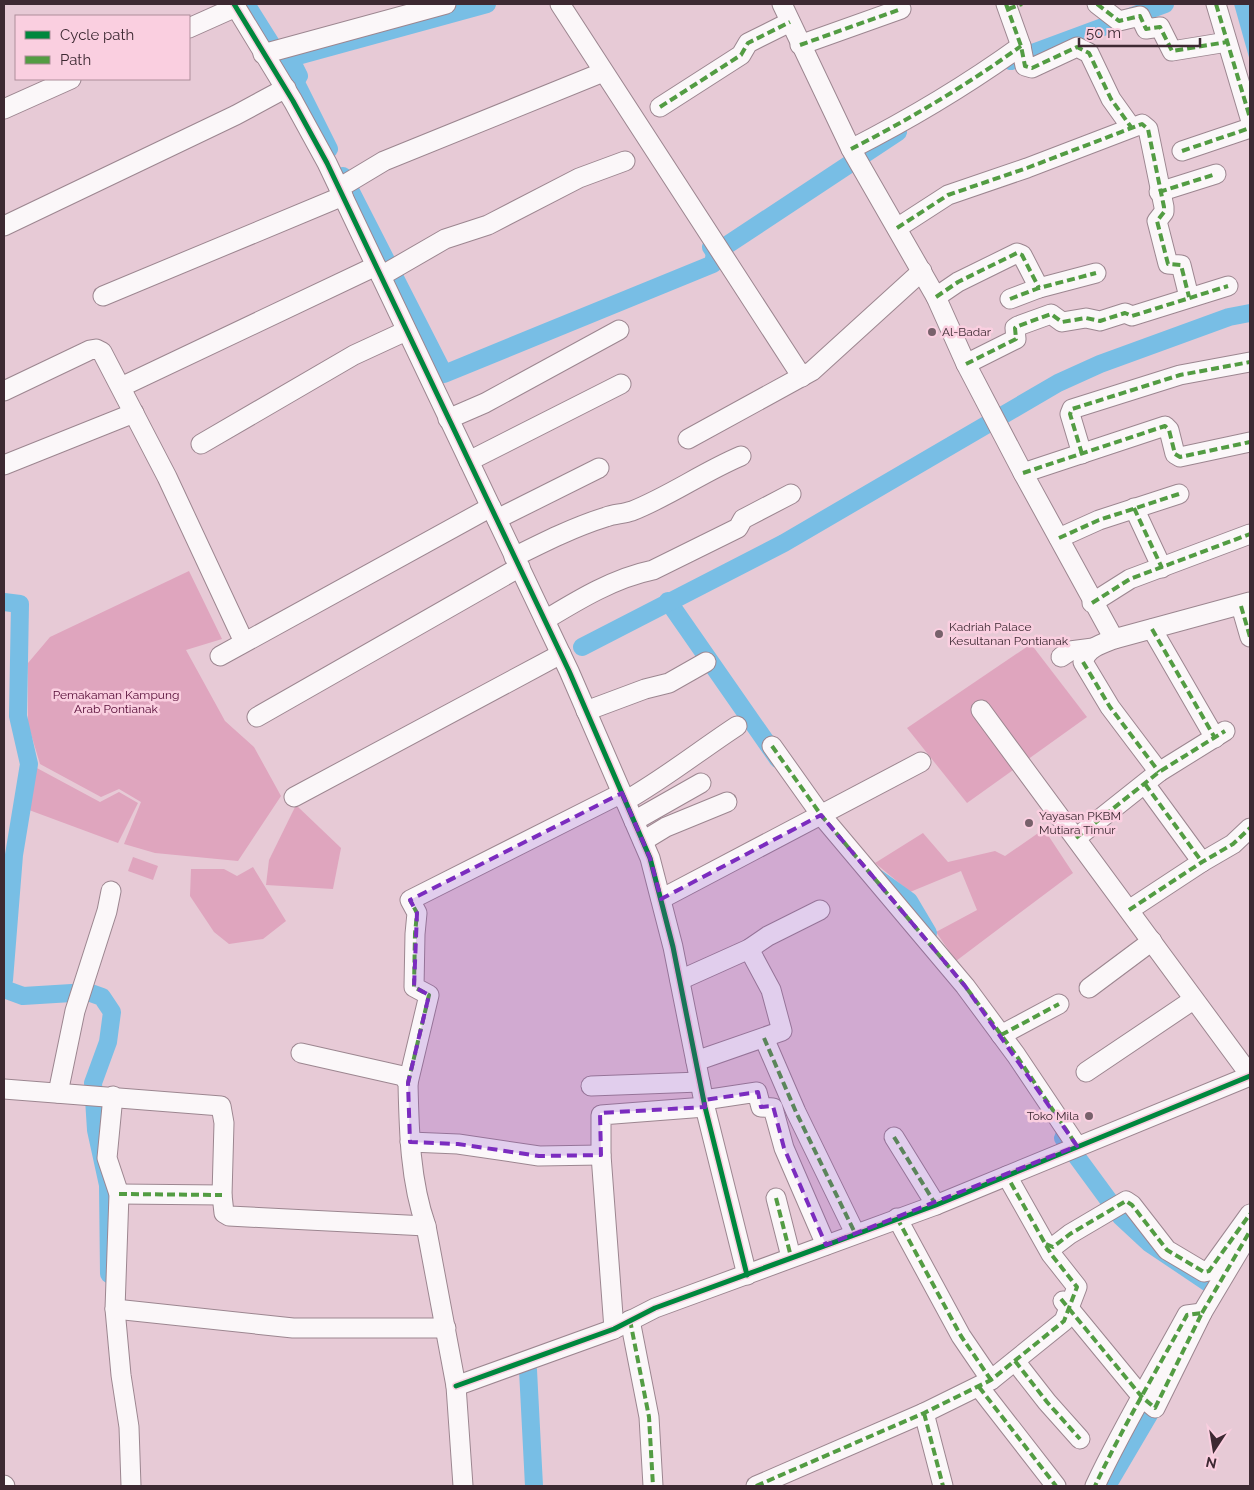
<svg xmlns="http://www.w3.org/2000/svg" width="1254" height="1490" font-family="Raleway,sans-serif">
	<rect width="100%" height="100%" fill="#e7cad6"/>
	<g fill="#dfa5be">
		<polygon points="189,571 222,639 186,650 225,721 254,747 281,796 238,861 155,853 124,844 141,802 119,789 101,797 40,764 28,724 28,663 50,637"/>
		<polygon points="1031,644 1087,717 967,803 907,728"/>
		<polygon points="35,767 100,802 119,792 138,803 118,843 29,810"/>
		<polygon points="296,805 341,848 333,889 266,885 269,860"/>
		<polygon points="1044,829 1073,873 956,961 936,932 977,910 961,871 910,892 875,863 923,833 948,862 995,851 1005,856"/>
		<polygon points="133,857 158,866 153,880 128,871"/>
		<polygon points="253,867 286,921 263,939 229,944 214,932 190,896 191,869 224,869 237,876"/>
	</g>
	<polygon fill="#78bee5" points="1234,4 1250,4 1250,61"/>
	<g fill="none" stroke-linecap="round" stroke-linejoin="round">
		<g stroke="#78bee5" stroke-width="18">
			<polyline points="246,4 297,85 329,149"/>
			<polyline points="1011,61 1165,4"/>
			<polyline points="299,76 290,58 487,4"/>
			<polyline points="343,176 444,374 713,264 715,253"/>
			<polyline points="711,247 715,253 898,132"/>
			<polyline points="668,601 778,759"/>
			<polyline points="4,602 20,604 18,716 29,764 14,855 4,980"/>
			<polyline points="582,647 784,543 1058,383 1100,364 1229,317 1250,313"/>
			<polyline points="877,878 909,901 928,933"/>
			<polyline points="4,989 23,996 88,992 102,997 112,1012 108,1042 93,1083 96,1130 108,1185 109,1274"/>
			<polyline points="1063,1138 1121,1217 1149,1243 1213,1286"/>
			<polyline points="528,1370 534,1486"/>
			<polyline points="1107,1486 1160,1396"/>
		</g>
		<defs>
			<g id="minor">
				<polyline points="234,4 293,101 327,163 569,671 650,858 673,947 705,1107 747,1275"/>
				<polyline points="560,4 802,377"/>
				<polyline points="782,4 851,149 936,297 966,364 1023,473 1114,639"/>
				<polyline points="1006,4 1021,46 1025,66 1032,68 1077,47 1089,53 1111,99 1131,127"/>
				<polyline points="1097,4 1119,21 1140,16 1146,29 1160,27 1172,51 1227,42"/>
				<polyline points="1216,4 1250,118"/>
				<polyline points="189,28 236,7"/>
				<polyline points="800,45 901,9"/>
				<polyline points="263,54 446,4"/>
				<polyline points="660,107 741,55 748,43 790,22"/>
				<polyline points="4,109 71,79"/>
				<path d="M851,149C910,119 967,85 1021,46"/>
				<polyline points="1182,151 1250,128"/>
				<polyline points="339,188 384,161 596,75"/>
				<polyline points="1159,192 1216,174"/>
				<polyline points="4,226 236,115 286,88"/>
				<polyline points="897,228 948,195 1027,168 1142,124 1148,129 1164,207 1164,212 1157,221 1168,264 1181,265 1189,297"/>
				<polyline points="381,276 445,239 488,225 579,178 625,161"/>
				<polyline points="103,296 343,196"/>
				<polyline points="936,297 958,282 1017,253 1022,255 1039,288"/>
				<polyline points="1010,299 1039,288 1096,273"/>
				<polyline points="966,364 1016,339 1015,328 1018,326 1051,314 1062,322 1086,318 1100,321 1125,313 1132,316 1228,286"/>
				<polyline points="121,387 376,266"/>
				<polyline points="4,391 90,350 96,349 102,352 167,477 244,642"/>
				<polyline points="448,419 485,403 619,330"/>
				<polyline points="688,439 812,371 922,271"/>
				<polyline points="201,444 354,355 406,331"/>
				<polyline points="1082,454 1070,414 1072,409 1180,375 1250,362"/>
				<polyline points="469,461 621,384"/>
				<polyline points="4,465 134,413"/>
				<polyline points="1023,473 1165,426 1169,430 1175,454 1180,457 1250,442"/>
				<polyline points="1134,508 1162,568"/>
				<polyline points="497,519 599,468"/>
				<polyline points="1059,538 1099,520 1179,494"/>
				<path d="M514,557C544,542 574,527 606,517C614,514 623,514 632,511C670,496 703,472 741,456"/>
				<polyline points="1092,603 1130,579 1250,534"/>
				<polyline points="1241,606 1250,637"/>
				<path d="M545,620C578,600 614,578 653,570L738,528L743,519L791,494"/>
				<polyline points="1152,629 1215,738"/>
				<polyline points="220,656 491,507"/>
				<polyline points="1061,657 1070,651 1093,648"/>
				<polyline points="981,710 1250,1075"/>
				<polyline points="586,711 645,689 669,683 706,662"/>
				<polyline points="257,717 520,567"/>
				<polyline points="772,746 821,815 965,986 1016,1055 1077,1146"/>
				<path d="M1159,772L1110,707L1083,662C1087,648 1101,644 1114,639L1250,602"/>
				<polyline points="1145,784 1202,862"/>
				<polyline points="294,797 561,654"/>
				<path d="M625,801C664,779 699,751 737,726"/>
				<polyline points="634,821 701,783"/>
				<polyline points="1076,838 1159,772 1225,731"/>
				<polyline points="643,841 666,827 727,802"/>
				<polyline points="661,899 921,762"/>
				<polyline points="1129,910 1202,862 1233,844 1250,828"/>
				<polyline points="680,980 749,949 768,936 820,910"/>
				<polyline points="1089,988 1152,941"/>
				<polyline points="1001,1035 1059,1004"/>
				<polyline points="764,1038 796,1112 855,1233"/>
				<path d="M301,1053L403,1076L408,1083C409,1130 410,1181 426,1226L456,1386L463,1486"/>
				<polyline points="696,1061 782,1031 771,990 749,949"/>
				<polyline points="1086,1072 1193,1000"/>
				<polyline points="408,1083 429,995 414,987 415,934 417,913 410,900 622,793"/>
				<polyline points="591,1086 700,1082"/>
				<polyline points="4,1089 221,1106 224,1123 222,1195 224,1213 229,1216 426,1226"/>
				<polyline points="58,1093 75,1011 107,911 111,891"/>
				<polyline points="113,1096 107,1158 119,1194 115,1309 121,1375 129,1427 131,1486"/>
				<polyline points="704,1100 757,1092 761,1107 773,1108 784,1148 826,1245"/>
				<polyline points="894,1137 936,1205"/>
				<polyline points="410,1142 458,1144 539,1156 601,1155"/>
				<polyline points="119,1194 222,1195"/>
				<polyline points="776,1198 791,1257"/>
				<polyline points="897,1218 961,1336 991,1380"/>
				<polyline points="1046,1244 1053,1247 1070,1234 1126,1201 1132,1205 1167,1250 1204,1272 1209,1271 1250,1214"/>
				<path d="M1063,1301L1142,1397L1155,1408L1202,1313L1187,1315C1156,1372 1122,1428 1095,1486"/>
				<polyline points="115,1309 293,1328 446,1328"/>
				<polyline points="1202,1313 1246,1239"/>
				<polyline points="630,1320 649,1417 653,1486"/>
				<polyline points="614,1329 601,1155 601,1115 705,1107"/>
				<polyline points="1015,1361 1047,1402 1080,1439"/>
				<polyline points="456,1386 614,1329 655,1308 936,1205 1250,1076"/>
				<polyline points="979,1387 1056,1486"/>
				<polyline points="924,1413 943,1486"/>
				<polyline points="4,1485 5,1486"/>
				<polyline points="756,1486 924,1413 991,1380 1064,1321 1077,1287 1051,1254 1007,1176"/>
			</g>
		</defs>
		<use href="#minor" stroke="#9c8690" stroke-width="21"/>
		<use href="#minor" stroke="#fbf7f9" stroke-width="19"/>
		<g stroke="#539c43" stroke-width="4" stroke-dasharray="8 4" stroke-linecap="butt">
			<polyline points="1006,4 1021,46 1025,66 1032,68 1077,47 1089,53 1111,99 1131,127"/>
			<polyline points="1097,4 1119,21 1140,16 1146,29 1160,27 1172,51 1227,42"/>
			<polyline points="1216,4 1250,118"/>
			<polyline points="1008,9 1022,4"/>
			<polyline points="800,45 901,9"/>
			<polyline points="660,107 741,55 748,43 790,22"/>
			<path d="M851,149C910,119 967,85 1021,46"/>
			<polyline points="1182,151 1250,128"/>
			<polyline points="1159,192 1216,174"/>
			<polyline points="897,228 948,195 1027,168 1142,124 1148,129 1164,207 1164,212 1157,221 1168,264 1181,265 1189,297"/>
			<polyline points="936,297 958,282 1017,253 1022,255 1039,288"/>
			<polyline points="1010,299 1039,288 1096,273"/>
			<polyline points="966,364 1016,339 1015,328 1018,326 1051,314 1062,322 1086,318 1100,321 1125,313 1132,316 1228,286"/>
			<polyline points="1082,454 1070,414 1072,409 1180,375 1250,362"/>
			<polyline points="1023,473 1165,426 1169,430 1175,454 1180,457 1250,442"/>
			<polyline points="1134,508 1162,568"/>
			<polyline points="1059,538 1099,520 1179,494"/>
			<polyline points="1092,603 1130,579 1250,534"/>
			<polyline points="1241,606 1250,637"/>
			<polyline points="1152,629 1215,738"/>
			<polyline points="1083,662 1110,707 1159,772"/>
			<polyline points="772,746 821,815 965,986 1016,1055 1077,1146"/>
			<polyline points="1145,784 1202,862"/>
			<polyline points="1076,838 1159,772 1225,731"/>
			<polyline points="1129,910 1202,862 1233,844 1250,828"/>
			<polyline points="1001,1035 1059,1004"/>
			<polyline points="764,1038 796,1112 855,1233"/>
			<polyline points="408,1083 429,995 414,987 415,934 417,913 410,900"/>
			<polyline points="894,1137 936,1205"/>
			<polyline points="119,1194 222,1195"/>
			<polyline points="776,1198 791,1257"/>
			<polyline points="897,1218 961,1336 991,1380"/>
			<polyline points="1046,1244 1053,1247 1070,1234 1126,1201 1132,1205 1167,1250 1204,1272 1209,1271 1250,1214"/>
			<path d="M1061,1299L1142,1397L1155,1408L1202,1313L1187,1315C1156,1372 1122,1428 1095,1486"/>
			<polyline points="1202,1313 1250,1231"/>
			<polyline points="630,1320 649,1417 653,1486"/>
			<polyline points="1015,1361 1047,1402 1080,1439"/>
			<polyline points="979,1387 1056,1486"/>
			<polyline points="924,1413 943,1486"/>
			<polyline points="756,1486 924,1413 991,1380 1064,1321 1077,1287 1051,1254 1007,1176"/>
		</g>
		<defs>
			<g id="cycleway">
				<polyline points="234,4 293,101 327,163 569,671 650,858 673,947 705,1107 747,1275"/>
				<polyline points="456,1386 614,1329 655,1308 936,1205 1250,1076"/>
			</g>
		</defs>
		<use href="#cycleway" stroke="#facfe0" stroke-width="8"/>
		<use href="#cycleway" stroke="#00873e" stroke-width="5"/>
	</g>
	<path fill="#7b2cbf" fill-opacity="0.2" stroke="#7b2cbf" stroke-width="4" stroke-dasharray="10 6" stroke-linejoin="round" d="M622,793L650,858L661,899L821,815L965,986L1077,1146L826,1245L784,1148L773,1106L761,1107L758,1092L704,1100L705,1107L600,1113L601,1155L539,1156L458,1144L410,1142L408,1083L429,995L414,987L417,913L410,900Z"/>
	<g fill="#78616b" stroke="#facfe0" stroke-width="2">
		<circle cx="932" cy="332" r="5"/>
		<circle cx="939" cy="634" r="5"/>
		<circle cx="1029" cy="823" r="5"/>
		<circle cx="1089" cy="1116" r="5"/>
	</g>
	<g text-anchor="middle" stroke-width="5" stroke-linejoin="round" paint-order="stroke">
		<g font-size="12" fill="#3d2932" stroke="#facfe0" text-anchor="start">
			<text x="942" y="336">Al-Badar</text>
			<text x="949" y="631">Kadriah Palace<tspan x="949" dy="14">Kesultanan Pontianak</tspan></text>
			<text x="1039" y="820">Yayasan PKBM<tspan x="1039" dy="14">Mutiara Timur</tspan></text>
			<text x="1079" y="1120" text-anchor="end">Toko Mila</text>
		</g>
		<g font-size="12" fill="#510732" stroke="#facfe0">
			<text x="116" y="699">Pemakaman Kampung<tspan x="116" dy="14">Arab Pontianak</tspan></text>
		</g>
	</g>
	<rect width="1254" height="1490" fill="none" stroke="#3d2932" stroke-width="10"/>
	<rect x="15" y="15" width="175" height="65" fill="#facfe0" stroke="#ae8d9a"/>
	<rect x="25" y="31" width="25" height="8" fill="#00873e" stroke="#ae8d9a"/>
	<text x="60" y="40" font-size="15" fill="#3d2932">Cycle path</text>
	<rect x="25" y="56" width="25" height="8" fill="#539c43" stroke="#ae8d9a"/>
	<text x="60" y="65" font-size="15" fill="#3d2932">Path</text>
	<g transform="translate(1214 1450) rotate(192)" stroke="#facfe0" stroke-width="4" paint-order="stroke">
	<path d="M0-4L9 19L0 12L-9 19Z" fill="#3d2932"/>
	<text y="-8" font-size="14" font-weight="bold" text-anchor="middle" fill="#3d2932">N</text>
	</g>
	<path d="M1079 38v8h121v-8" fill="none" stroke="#3d2932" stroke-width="2.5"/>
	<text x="1086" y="38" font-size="15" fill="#3d2932" stroke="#facfe0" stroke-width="4" paint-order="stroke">50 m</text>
</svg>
